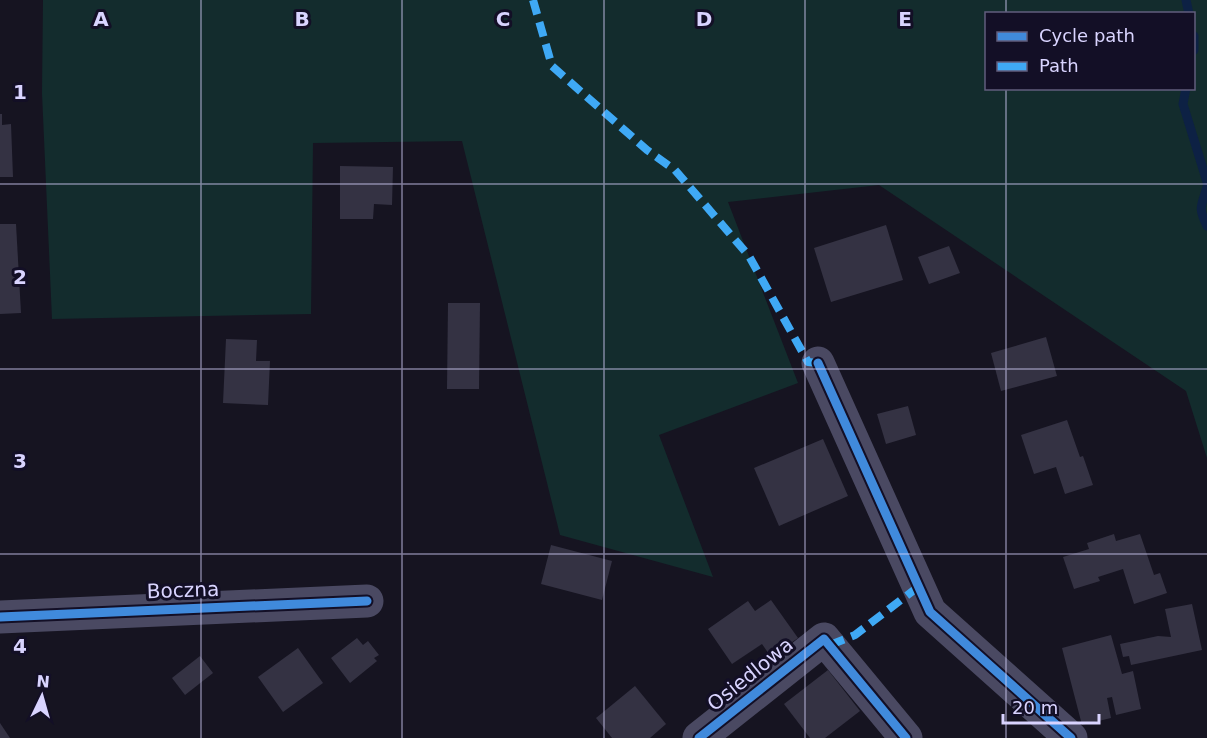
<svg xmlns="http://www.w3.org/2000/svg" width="1207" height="738" font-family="'DejaVu Sans',sans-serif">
	<rect width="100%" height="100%" fill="#161421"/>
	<path fill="#132c2d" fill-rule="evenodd" d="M43,0H1207V458L1186,391L879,185L728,202L798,383L659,435L713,577L560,535L462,141L313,143L311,314L52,319L42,93ZM986,14H1194V88H986Z"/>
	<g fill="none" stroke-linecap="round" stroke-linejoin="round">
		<g stroke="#0d2144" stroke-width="9">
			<polyline points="1186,0 1189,14"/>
			<polyline points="1194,36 1194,50"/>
			<polyline points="1186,88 1183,104 1207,182"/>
			<path d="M1207,187C1202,206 1197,206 1207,226"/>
		</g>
	</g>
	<g fill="#343243">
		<polygon points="0,114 2,114 2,125 11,124 13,177 0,177"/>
		<polygon points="340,166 393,167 392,205 374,204 373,219 340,219"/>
		<polygon points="0,224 16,224 21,313 0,314"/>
		<polygon points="886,225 903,280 831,302 814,248"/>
		<polygon points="949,246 960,273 929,284 918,257"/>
		<polygon points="448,303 480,303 479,389 447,389"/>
		<polygon points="1046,337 1057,376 1001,391 991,353"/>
		<polygon points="226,339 257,340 256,361 270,361 268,405 223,403"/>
		<polygon points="908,406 916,435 886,444 877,414"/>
		<polygon points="1067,420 1080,457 1083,456 1093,485 1065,494 1056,467 1034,474 1021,435"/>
		<polygon points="823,439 848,496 779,526 754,468"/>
		<polygon points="1114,534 1116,541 1140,534 1154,575 1160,573 1167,593 1134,604 1123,569 1098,577 1100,581 1074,589 1063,557 1089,549 1087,543"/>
		<polygon points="551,545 612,561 602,600 541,584"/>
		<polygon points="771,600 798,638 771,657 762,644 732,664 708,629 748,601 755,611"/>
		<polygon points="1192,604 1202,650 1131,665 1129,656 1123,657 1120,644 1158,636 1171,637 1165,609"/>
		<polygon points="1111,635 1122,674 1133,671 1141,709 1116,715 1112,697 1107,698 1111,718 1082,725 1062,648"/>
		<polygon points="357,638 363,645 368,641 379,655 374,658 377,661 350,683 331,658"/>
		<polygon points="298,648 323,683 283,712 258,677"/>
		<polygon points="200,656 213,673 185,695 172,678"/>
		<polygon points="828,670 860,711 825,738 810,738 784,704"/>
		<polygon points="635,686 666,724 650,738 612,738 596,718"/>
		<polygon points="0,723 10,738 0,738"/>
	</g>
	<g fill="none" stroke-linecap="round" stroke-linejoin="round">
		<g stroke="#4a4962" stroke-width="33">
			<polyline points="818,363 930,612 1071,738"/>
			<polyline points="0,617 367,601"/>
			<polyline points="699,738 824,639 906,738"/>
		</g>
		<g stroke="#3fa9f5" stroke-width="8" stroke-dasharray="15 8" stroke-linecap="butt">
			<polyline points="533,0 552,66 647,150 675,170 749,256 808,362 818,363"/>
			<polyline points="830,645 855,635 918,587"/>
		</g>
		<defs>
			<g id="cycleway">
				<polyline points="818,363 930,612 1071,738"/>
				<polyline points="0,617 367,601"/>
				<polyline points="699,738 824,639 906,738"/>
			</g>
		</defs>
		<use href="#cycleway" stroke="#130f26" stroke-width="13"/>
		<use href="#cycleway" stroke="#408adc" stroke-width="9"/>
	</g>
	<path fill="none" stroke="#d9d4ff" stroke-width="1.5" stroke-opacity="0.55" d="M201,0V738M402,0V738M604,0V738M805,0V738M1006,0V14M1006,88V738M0,184H1207M0,369H1207M0,554H1207"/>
	<g text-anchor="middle" stroke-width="6" stroke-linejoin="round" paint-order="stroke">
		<g font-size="20" fill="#d9d4ff" stroke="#130f26">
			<text transform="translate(183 590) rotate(-2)" y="7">Boczna</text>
			<text transform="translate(750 674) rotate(-39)" y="7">Osiedlowa</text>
		</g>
	</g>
	<g font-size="20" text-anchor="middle" font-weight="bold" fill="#d9d4ff" stroke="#130f26" stroke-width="6" stroke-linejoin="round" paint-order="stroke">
		<text x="101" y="26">A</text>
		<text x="302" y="26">B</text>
		<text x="503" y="26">C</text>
		<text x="704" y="26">D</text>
		<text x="905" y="26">E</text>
		<text x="20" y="99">1</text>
		<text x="20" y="284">2</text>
		<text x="20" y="468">3</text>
		<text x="20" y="653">4</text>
	</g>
	<rect x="985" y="12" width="210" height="78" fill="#130f26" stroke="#625e7d" stroke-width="1.5"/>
	<rect x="997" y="32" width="30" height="9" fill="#408adc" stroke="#625e7d" stroke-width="1.5"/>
	<text x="1039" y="42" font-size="18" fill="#d9d4ff">Cycle path</text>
	<rect x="997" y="62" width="30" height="9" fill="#3fa9f5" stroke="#625e7d" stroke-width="1.5"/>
	<text x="1039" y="72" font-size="18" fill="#d9d4ff">Path</text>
	<g transform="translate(42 696) rotate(5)" stroke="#130f26" stroke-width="4.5" paint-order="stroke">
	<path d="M0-4.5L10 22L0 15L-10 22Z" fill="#d9d4ff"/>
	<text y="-9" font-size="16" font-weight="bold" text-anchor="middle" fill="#d9d4ff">N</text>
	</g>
	<path d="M1003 714v9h96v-9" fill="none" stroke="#d9d4ff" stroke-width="3"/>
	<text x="1012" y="714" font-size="18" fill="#d9d4ff" stroke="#130f26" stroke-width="4.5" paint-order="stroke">20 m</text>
</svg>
